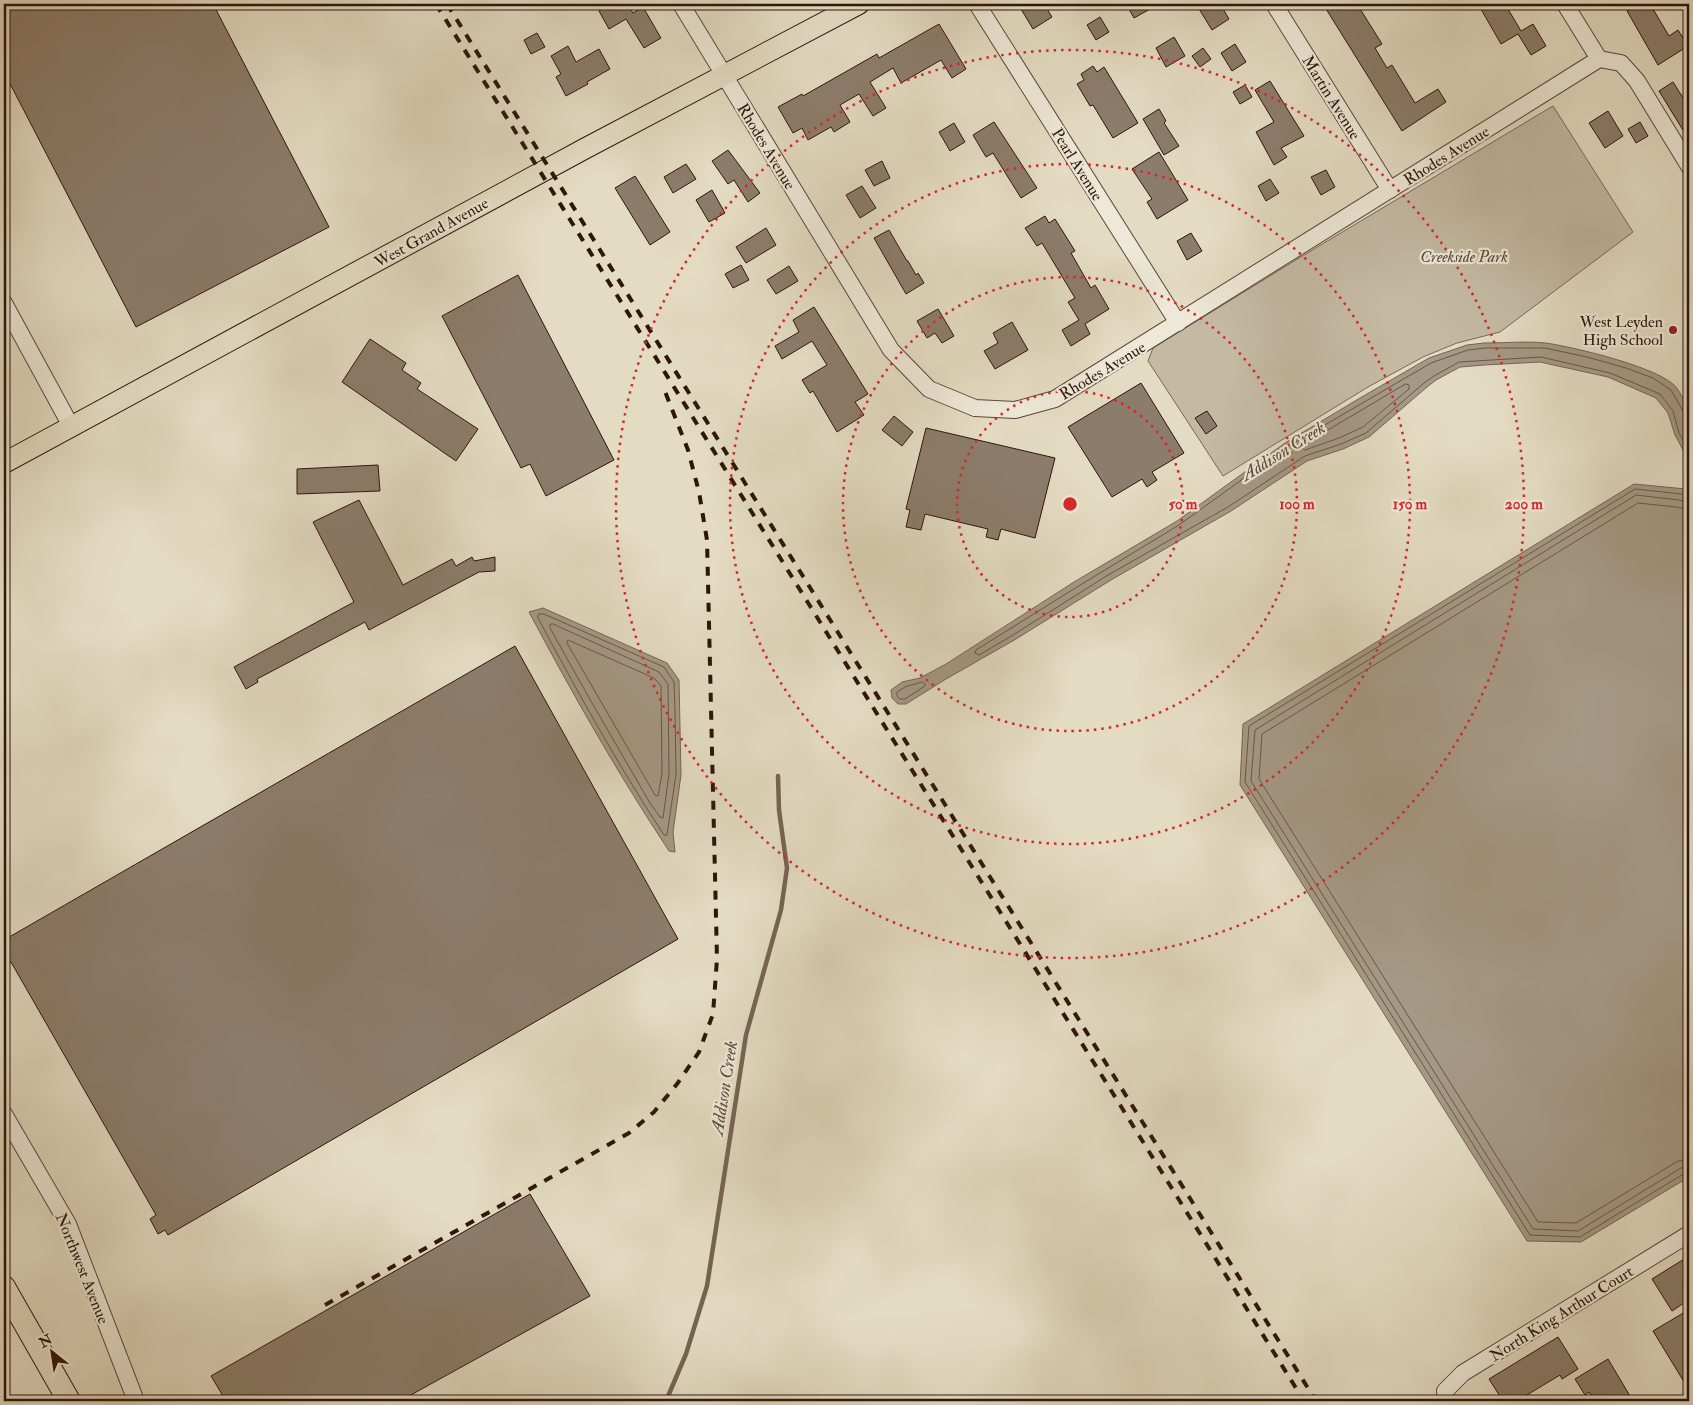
<svg xmlns="http://www.w3.org/2000/svg" width="1693" height="1405" font-family="'IM FELL Double Pica',serif">
	<rect width="100%" height="100%" fill="#e3dbc2"/>
	<filter id="stains"><feTurbulence type="fractalNoise" baseFrequency=".004" numOctaves="4"/><feColorMatrix values="0 0 0 0 .2 0 0 0 0 .09 0 0 0 0 .02 0 0 0 .5 -.17"/></filter>
	<radialGradient id="worn" r=".72"><stop offset=".6" stop-color="#630" stop-opacity="0"/><stop offset="1" stop-color="#630" stop-opacity=".3"/></radialGradient>
	<polygon fill="#c4b9a3" stroke="#796758" points="1553,106 1633,232 1500,332 1457,343 1423,357 1368,387 1223,476 1148,361 1153,348 1299,258"/>
	<g fill="#a59884" stroke="#756454">
		<path d="M1484,343C1505,343 1526,341 1546,343C1573,347 1659,367 1676,387C1693,409 1689,436 1689,461L1675,435L1668,413L1656,398L1608,377L1540,362L1484,365L1460,367L1436,380L1427,387L1369,437L1343,449L1307,461L1231,511L1111,580L1016,639L946,679L906,704H898L892,698L891,690L902,682L920,678L946,664L1074,582L1177,521L1285,443L1360,398L1429,358L1467,345Z"/>
		<polygon points="1634,484 1686,489 1689,495 1689,1177 1581,1242 1527,1241 1240,785 1243,724"/>
		<path d="M543,608L667,663L679,680L681,775L673,832L675,852L669,851C618,774 572,693 529,612Z"/>
	</g>
	<g fill="none" stroke-linecap="round" stroke-linejoin="round">
		<g stroke="#6a5648" stroke-width="1">
			<polygon points="1406,384 1409,385 1409,389 1363,427 1339,438 1305,450 1302,448 1303,445"/>
			<polyline points="1689,414 1683,411 1671,390 1653,378 1626,368 1587,357 1545,348 1485,348 1468,350 1431,363 1287,447 1179,525 1077,587 976,650 975,653 979,655 1013,635 1108,575 1228,507 1305,456 1341,444 1366,433 1424,383 1434,376 1459,362 1541,357 1610,373 1660,394 1673,411 1679,433 1689,451"/>
			<polyline points="1689,497 1682,494 1635,489 1249,726 1245,782 1530,1235 1580,1237 1685,1173 1689,1173"/>
			<polyline points="1689,503 1679,500 1636,495 1255,730 1251,781 1533,1229 1578,1231 1681,1168 1689,1166"/>
			<polyline points="1689,510 1676,507 1638,503 1262,734 1259,779 1538,1222 1576,1223 1678,1161 1689,1159"/>
			<path d="M539,614H544L664,667L674,682L675,710L676,774L667,835H664C618,765 577,691 538,618Z"/>
			<polygon points="553,624 659,672 668,684 669,774 663,818 660,817 650,803 588,696 550,628 550,625"/>
			<polygon points="568,640 654,678 661,686 662,773 658,796 655,795 567,643"/>
			<polygon points="923,682 925,684 925,686 905,699 900,699 897,696 897,692 905,687"/>
		</g>
		<polyline stroke="#756454" stroke-width="4.5" points="666,1401 686,1354 707,1286 746,1035 781,910 787,868 779,810 778,776"/>
	</g>
	<g fill="#8c7c6b" stroke="#2e150c">
		<polygon points="4,4 213,4 329,227 136,327 4,72"/>
		<polygon points="611,4 627,4 633,13 643,7 661,38 644,48 626,19 609,29 599,11"/>
		<polygon points="1018,4 1044,4 1052,17 1033,29"/>
		<polygon points="1126,4 1159,4 1134,18"/>
		<polygon points="1196,4 1220,4 1229,19 1212,30"/>
		<polygon points="1323,4 1357,4 1382,44 1375,48 1387,68 1392,65 1415,103 1438,89 1446,102 1402,131"/>
		<polygon points="1478,4 1505,4 1521,31 1533,24 1546,46 1531,55 1518,34 1501,44"/>
		<polygon points="1639,4 1650,4 1669,36 1678,30 1688,46 1658,65 1627,11"/>
		<polygon points="1100,17 1109,32 1096,40 1087,25"/>
		<polygon points="939,24 966,69 952,78 941,60 901,83 893,68 870,82 886,108 873,116 859,94 840,105 850,122 834,132 831,127 808,140 802,128 793,133 778,107 802,94 803,96 877,54 879,58"/>
		<polygon points="537,33 545,47 531,54 524,40"/>
		<polygon points="1174,37 1185,56 1166,67 1156,48"/>
		<polygon points="1235,44 1246,62 1232,71 1221,53"/>
		<polygon points="568,46 576,62 599,49 610,69 587,82 588,84 566,96 556,77 561,74 551,56"/>
		<polygon points="1203,48 1211,59 1200,67 1192,56"/>
		<polygon points="1093,66 1097,72 1104,67 1138,123 1113,138 1093,105 1090,106 1077,84 1084,80 1081,74"/>
		<polygon points="1270,81 1304,136 1281,148 1287,157 1274,165 1256,132 1274,122 1255,90"/>
		<polygon points="1673,82 1685,101 1689,99 1689,140 1659,91"/>
		<polygon points="1245,85 1252,97 1240,104 1233,92"/>
		<polygon points="1159,109 1166,121 1164,123 1179,146 1164,155 1143,119"/>
		<polygon points="1608,111 1623,136 1605,148 1589,123"/>
		<polygon points="994,122 1037,188 1021,198 993,153 986,157 973,135"/>
		<polygon points="1640,122 1648,136 1636,143 1628,129"/>
		<polygon points="954,123 965,142 950,151 939,132"/>
		<polygon points="728,150 760,193 748,202 734,180 728,184 712,161"/>
		<polygon points="1159,152 1188,200 1157,219 1147,202 1152,199 1132,169"/>
		<polygon points="882,161 890,178 874,186 865,170"/>
		<polygon points="686,164 696,179 673,193 664,177"/>
		<polygon points="1326,170 1335,187 1321,195 1311,177"/>
		<polygon points="635,176 670,232 650,245 615,188"/>
		<polygon points="1270,179 1279,193 1266,201 1258,186"/>
		<polygon points="862,186 876,208 860,218 846,195"/>
		<polygon points="712,190 725,213 709,222 696,200"/>
		<polygon points="1045,216 1049,223 1055,219 1075,251 1071,253 1091,288 1095,285 1109,309 1085,324 1090,334 1071,346 1062,330 1079,320 1068,302 1075,298 1042,243 1037,246 1025,228"/>
		<polygon points="766,228 776,245 746,263 736,247"/>
		<polygon points="889,230 907,261 908,261 916,275 918,273 924,283 906,294 874,238"/>
		<polygon points="1191,233 1202,251 1187,260 1177,241"/>
		<polygon points="741,265 749,280 733,288 725,274"/>
		<polygon points="789,266 798,281 776,294 767,280"/>
		<polygon points="518,275 614,460 546,496 530,464 521,468 442,316"/>
		<polygon points="814,307 868,394 855,402 864,415 837,432 813,391 810,393 802,380 827,365 812,341 782,359 775,346 799,332 793,320"/>
		<polygon points="938,309 954,336 942,343 935,333 927,338 917,321"/>
		<polygon points="1012,322 1028,350 995,369 984,351 998,343 993,333"/>
		<polygon points="370,339 406,363 402,370 421,383 417,389 478,429 456,461 342,382"/>
		<polygon points="1141,383 1184,453 1152,472 1157,480 1147,487 1142,479 1112,497 1068,427"/>
		<polygon points="1207,411 1217,426 1206,434 1195,418"/>
		<polygon points="894,416 913,432 902,446 882,430"/>
		<polygon points="926,428 1055,458 1035,538 1001,529 998,540 986,537 988,529 925,514 921,530 906,527 910,510 906,509"/>
		<polygon points="378,465 380,491 297,494 297,469"/>
		<polygon points="359,500 403,585 452,559 456,566 472,557 474,561 495,557 495,571 479,572 369,630 365,622 257,679 258,682 246,689 234,667 354,602 313,522"/>
		<polygon points="515,646 678,939 168,1235 165,1230 158,1234 150,1219 156,1215 11,962 4,967 4,940"/>
		<polygon points="530,1194 590,1296 400,1401 226,1401 211,1376"/>
		<polygon points="1689,1256 1689,1295 1684,1298 1687,1301 1672,1311 1652,1279"/>
		<polygon points="1685,1312 1689,1320 1689,1390 1653,1331"/>
		<polygon points="1558,1337 1578,1369 1562,1379 1560,1375 1517,1401 1503,1401 1489,1379"/>
		<polygon points="1608,1359 1633,1401 1595,1401 1589,1392 1585,1395 1575,1379"/>
	</g>
	<g fill="none" stroke-linecap="round" stroke-linejoin="round">
		<defs>
			<g id="minor">
				<polyline points="681,4 891,350 929,389 975,408 1015,410 1055,399 1599,59"/>
				<polyline points="977,4 1178,323"/>
				<polyline points="1274,4 1390,190"/>
				<polyline points="1565,4 1599,59 1621,63 1637,81 1689,166"/>
				<polyline points="4,303 72,428"/>
				<polyline points="4,1114 68,1224 136,1401"/>
				<polyline points="1446,1401 1445,1391 1463,1373 1689,1234"/>
			</g>
			<polyline id="major" points="4,463 586,148 859,4"/>
			<polyline id="highway" points="4,1287 69,1401"/>
		</defs>
		<use href="#minor" stroke="#5b463a" stroke-width="18"/>
		<use href="#major" stroke="#2e150c" stroke-width="22"/>
		<use href="#highway" stroke="#2e150c" stroke-width="24"/>
		<use href="#minor" stroke="#ede8d7" stroke-width="16"/>
		<use href="#major" stroke="#e3dbc2" stroke-width="20"/>
		<use href="#highway" stroke="#e3dbc2" stroke-width="22"/>
		<g stroke="#2e150c" stroke-width="4" stroke-dasharray="9 9" stroke-linecap="butt">
			<polyline points="436,4 1304,1401"/>
			<polyline points="447,4 1316,1401"/>
			<polyline points="325,1305 629,1133 654,1112 677,1084 699,1052 713,1014 717,959 707,540 699,492 688,450 664,389"/>
		</g>
	</g>
	<g fill="none" stroke="#d62828" stroke-width="2.5" stroke-dasharray="2.5 5">
		<circle cx="1070" cy="504" r="113"/>
		<circle cx="1070" cy="504" r="227"/>
		<circle cx="1070" cy="504" r="340"/>
		<circle cx="1070" cy="504" r="454"/>
	</g>
	<circle fill="#8f2418" stroke="#ede8d7" stroke-width="2" cx="1673" cy="330" r="5"/>
	<g text-anchor="middle" stroke-width="4.5" stroke-linejoin="round" paint-order="stroke">
		<g font-size="16" fill="#2e150c" stroke="#ede8d7">
			<text transform="translate(1332 97) rotate(58)" y="6">Martin Avenue</text>
			<text transform="translate(767 146) rotate(59)" y="6">Rhodes Avenue</text>
			<text transform="translate(1446 155) rotate(-32)" y="6">Rhodes Avenue</text>
			<text transform="translate(1078 164) rotate(58)" y="6">Pearl Avenue</text>
			<text transform="translate(431 232) rotate(-29)" y="6">West Grand Avenue</text>
			<text transform="translate(1102 370) rotate(-31)" y="6">Rhodes Avenue</text>
			<text transform="translate(83 1268) rotate(68)" y="6">Northwest Avenue</text>
			<text transform="translate(1561 1313) rotate(-32)" y="6">North King Arthur Court</text>
		</g>
		<g font-size="16" font-style="italic" fill="#5b4639" stroke="#ede8d7">
			<text x="1464" y="262">Creekside Park</text>
		</g>
		<g font-size="16" fill="#2e150c" stroke="#ede8d7" text-anchor="end">
			<text x="1663" y="327">West Leyden<tspan x="1663" dy="18">High School</tspan></text>
		</g>
		<g font-size="18" font-style="italic" fill="#5e493c" stroke="#ede8d7">
			<text transform="translate(1283 451) rotate(-32)" y="6">Addison Creek</text>
			<text transform="translate(724 1088) rotate(-81)" y="6">Addison Creek</text>
		</g>
	</g>
	<circle cx="1070" cy="504" r="8" fill="#d62828" stroke="#ede8d7" stroke-width="2.5"/>
	<g font-size="15" text-anchor="middle" font-weight="bold" fill="#d62828" stroke="#ede8d7" stroke-width="4.5" stroke-linejoin="round" paint-order="stroke">
		<text x="1183" y="509">50 m</text>
		<text x="1297" y="509">100 m</text>
		<text x="1410" y="509">150 m</text>
		<text x="1524" y="509">200 m</text>
	</g>
	<rect width="1693" height="1405" fill="none" stroke="#e3dbc2" stroke-width="20"/>
	<rect x="5" y="5" width="1683" height="1395" fill="none" stroke="#2e150c" stroke-width="2.5"/>
	<rect x="10" y="10" width="1673" height="1385" fill="none" stroke="#2e150c"/>
	<g transform="translate(52 1352) rotate(330)" stroke="#ede8d7" stroke-width="4" paint-order="stroke">
	<path d="M0-4L9 19L0 12L-9 19Z" fill="#2e150c"/>
	<text y="-8" font-size="14" font-weight="bold" text-anchor="middle" fill="#2e150c">N</text>
	</g>
	<rect width="100%" height="100%" filter="url(#stains)"/>
	<rect width="100%" height="100%" fill="url(#worn)"/>
</svg>
